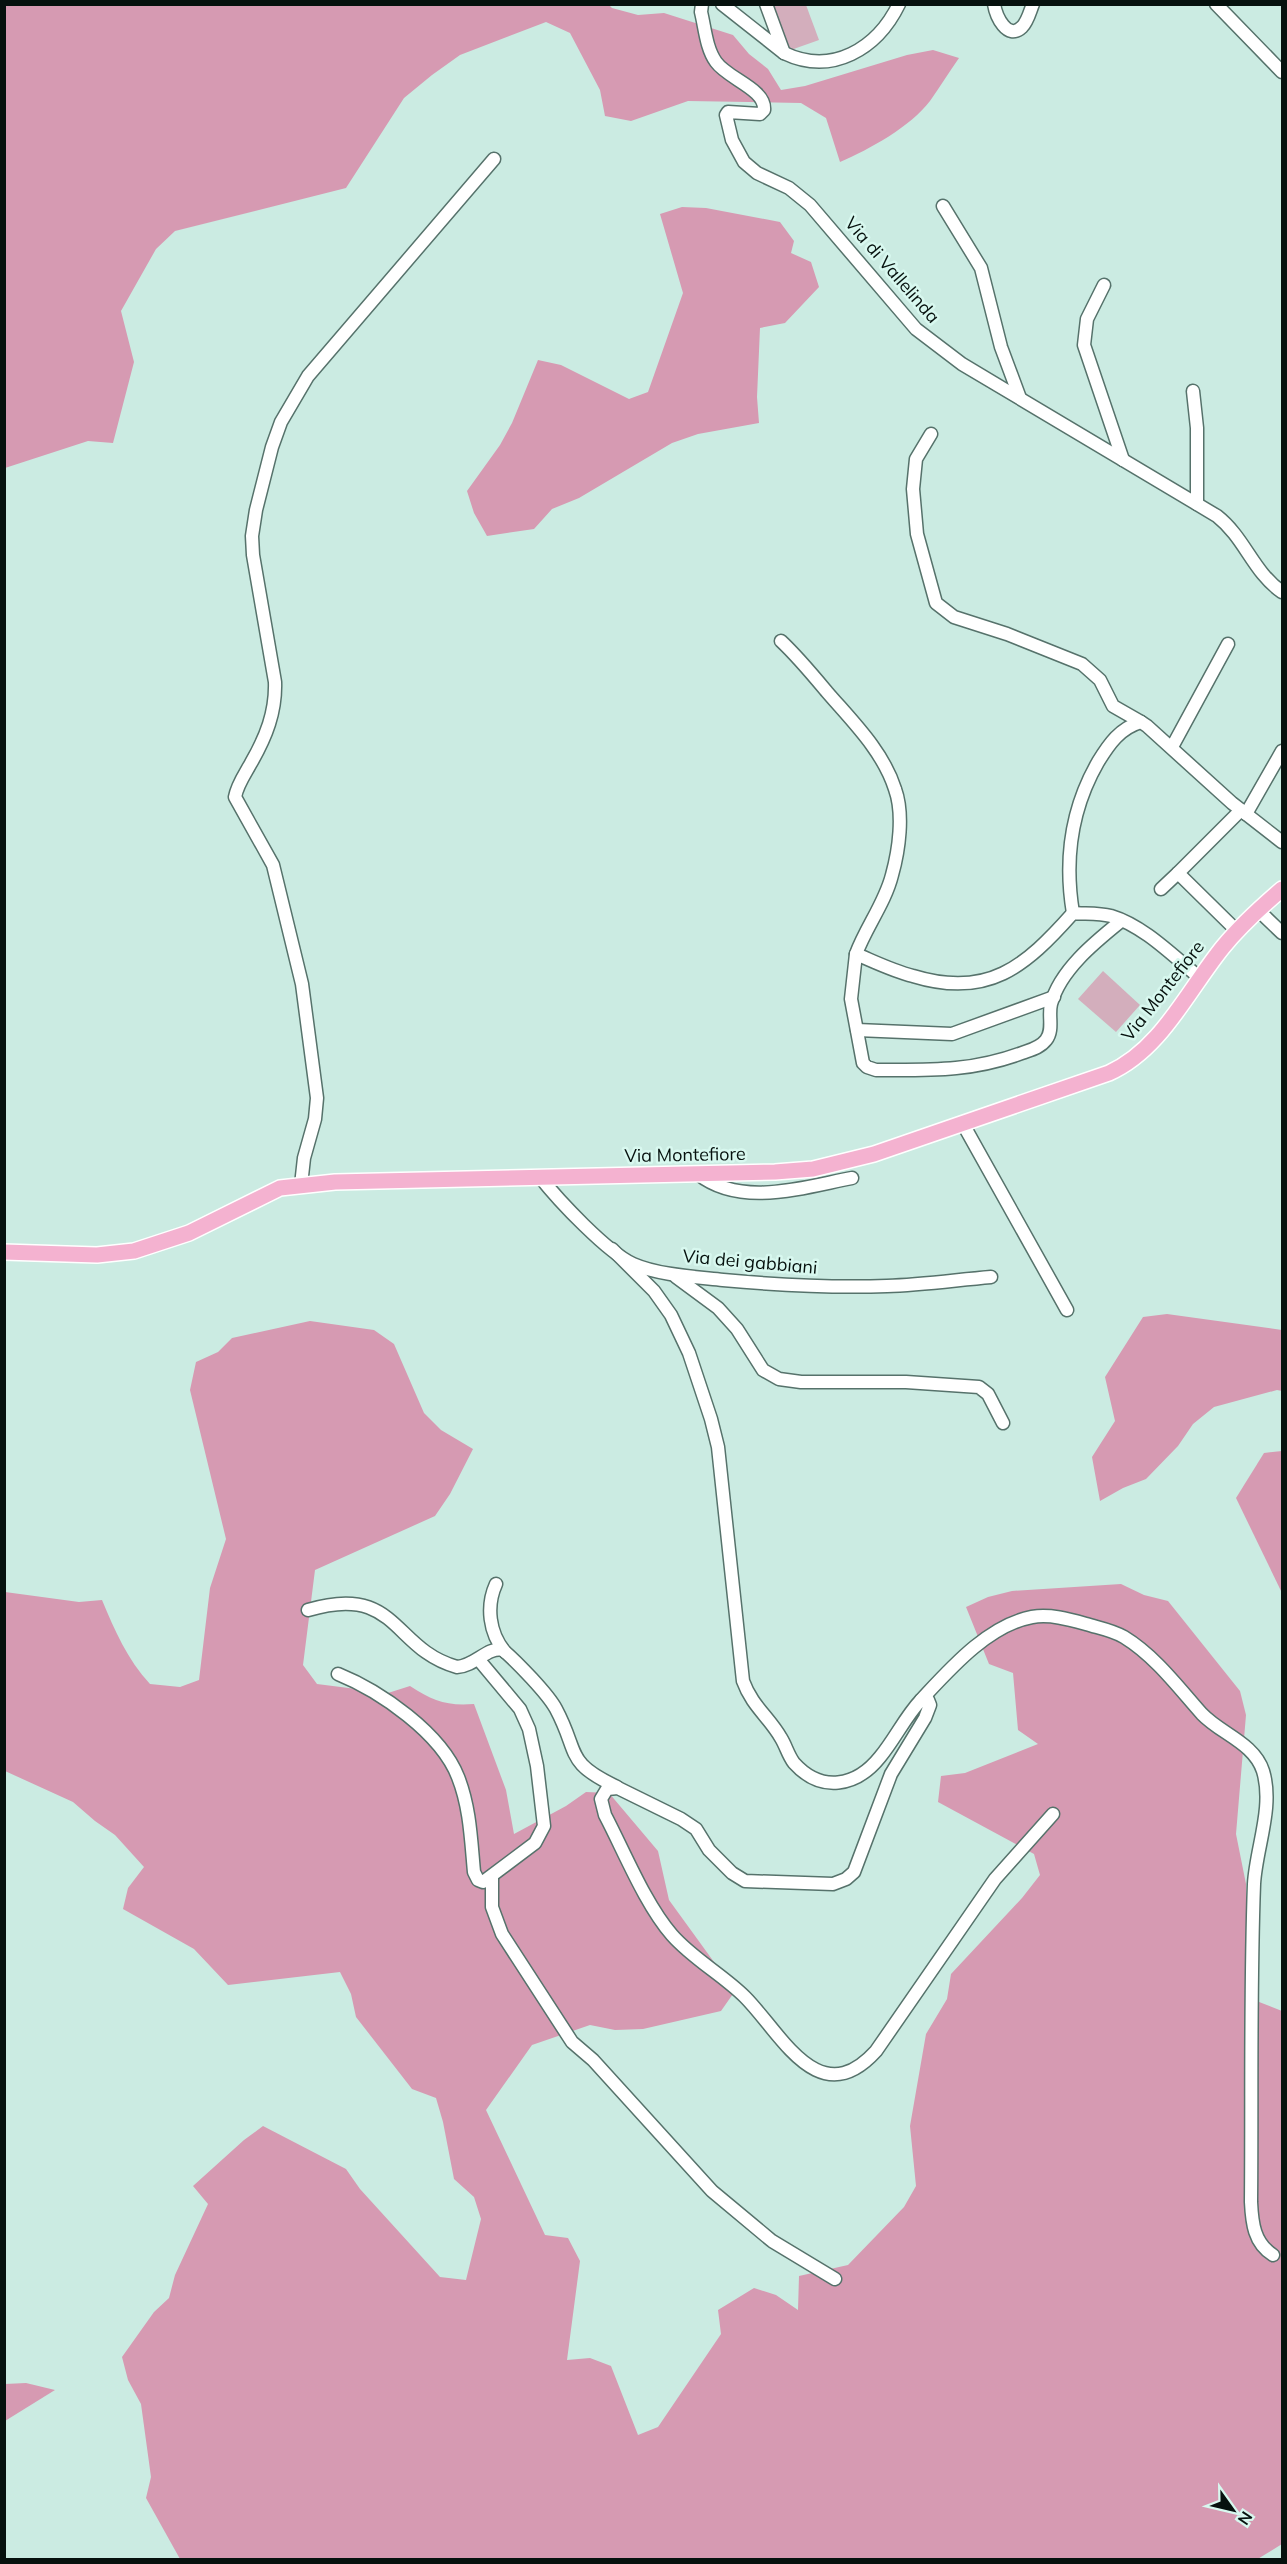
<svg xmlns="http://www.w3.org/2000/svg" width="1287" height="2564" font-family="Mulish,sans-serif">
	<rect width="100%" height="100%" fill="#cbebe2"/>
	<g fill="#d3aebc">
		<polygon points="774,5 806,5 819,40 788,51"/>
		<polygon points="1103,971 1140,1005 1116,1032 1078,999"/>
	</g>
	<g fill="#d69ab2">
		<path d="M4,5H609L612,8L638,15L664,13L733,35L749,54L768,69L781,90L805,86L907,55L933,50L959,58C949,72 940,87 930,101C910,127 870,149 840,162L826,118L801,103L688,101L631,121L605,116L600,90L570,33L546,22L460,55L432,75L404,98L346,188L175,231L156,249L121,311L134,362L113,443L88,441L5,468Z"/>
		<polygon points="682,207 706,208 780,222 794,241 791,253 811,262 819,287 785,323 760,328 757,397 759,423 698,434 672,443 579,498 552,509 534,529 487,536 474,513 467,491 500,445 512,423 538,360 561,365 629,399 648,392 683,293 660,214"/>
		<polygon points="1167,1314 1282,1330 1282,1391 1277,1390 1214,1407 1193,1424 1178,1446 1146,1479 1123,1488 1100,1501 1092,1457 1115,1421 1105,1377 1143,1317"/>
		<path d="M310,1321L374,1330L394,1344L424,1413L441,1430L473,1449L450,1494L435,1516L315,1570L303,1665L317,1684L388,1693L410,1686C433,1701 446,1706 474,1704L506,1790L514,1834L566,1806L586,1792L609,1793L658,1851L669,1900L735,1991L721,2011L643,2029L615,2030L590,2025L532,2045L486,2110L545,2235L568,2238L580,2261L567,2360L590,2358L611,2366L638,2435L658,2427L721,2334L718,2310L754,2288L776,2295L798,2310L799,2276L848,2265L904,2207L916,2186L910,2126L926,2034L947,1999L951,1974L1022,1898L1040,1875L1034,1854L938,1802L941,1776L965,1773L1038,1744L1018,1730L1013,1673L989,1664L966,1607L988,1597L1012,1591L1121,1584L1144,1595L1168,1601L1240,1691L1246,1715L1236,1834L1246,1884L1248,1972L1254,2000L1282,2011V2544L1256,2560L180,2559L146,2498L151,2477L141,2404L128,2380L122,2357L154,2312L169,2298L175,2275L208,2204L193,2186L244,2140L263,2126L346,2169L360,2189L440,2277L466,2280L481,2219L474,2197L454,2179L443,2122L436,2098L412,2089L356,2017L351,1994L340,1972L228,1985L194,1949L123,1909L128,1888L144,1867L115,1835L95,1821L73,1802L5,1771V1592L79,1602L102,1600C115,1631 127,1659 150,1684L180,1687L199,1680L210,1588L226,1539L190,1390L196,1362L218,1352L232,1338Z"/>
		<polygon points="1282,1451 1282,1593 1236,1498 1264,1453"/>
		<polygon points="26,2383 55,2390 5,2421 5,2384"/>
	</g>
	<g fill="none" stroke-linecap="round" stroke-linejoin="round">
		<defs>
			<g id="minor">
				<path d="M702,4L701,12C705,28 706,48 716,62C728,79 766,89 764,110L760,114L728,112L726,115L732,140L744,162L757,173L789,188L810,205L916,329L962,364L1217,516C1245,538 1253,572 1282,592"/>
				<polyline points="722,4 784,53 766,4"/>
				<path d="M994,4C996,16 1007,41 1022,27C1028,21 1030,11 1033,4"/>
				<polyline points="1216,4 1282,72"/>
				<path d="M784,53C832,76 877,49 899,4"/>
				<polyline points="943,206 981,268 1001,347 1020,398"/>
				<polyline points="1104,285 1087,319 1084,345 1123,460"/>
				<polyline points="1193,391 1197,428 1197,504"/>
				<polyline points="931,434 916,459 913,489 917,534 936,603 954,617 1007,634 1082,664 1100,680 1113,706 1141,722"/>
				<path d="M781,641C798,657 812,674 827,692C852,721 883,751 895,789C904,814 899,850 892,875C885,903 866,927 856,954"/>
				<polyline points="1172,747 1228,644"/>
				<polyline points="1246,814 1282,751"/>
				<polyline points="1161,889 1178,873"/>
				<polyline points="1258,910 1282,933"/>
				<path d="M1073,913C1064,859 1071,809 1098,762C1109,744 1120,728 1141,722L1147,726L1232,803L1282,842"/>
				<path d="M1121,921C1095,942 1060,970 1051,1004C1048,1016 1054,1030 1046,1040C1040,1048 1030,1050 1022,1053C971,1072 929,1070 876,1070L867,1067L863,1063L851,999L856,954C875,962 893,971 913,976C988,999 1025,967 1073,913C1085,914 1099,913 1111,916C1144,926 1173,956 1200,978"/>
				<polyline points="1237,931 1178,873 1241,810"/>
				<polyline points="857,1030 952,1034 1054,997"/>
				<polyline points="963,1124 1067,1310"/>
				<path d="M698,1174C741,1208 804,1187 852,1178"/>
				<path d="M540,1177C559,1201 607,1252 633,1264C658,1275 696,1277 723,1280C778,1285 832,1288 887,1286C921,1285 956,1280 991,1277"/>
				<path d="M301,1185L304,1158L315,1119L317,1098L302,984L273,865L235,797C237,785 245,774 251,763C266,737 276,712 275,682L253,555L252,536L256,510L272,447L281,422L308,376L494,159"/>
				<path d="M612,1249L654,1291L671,1315L689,1353L711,1419L718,1447L743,1681C752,1706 769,1717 781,1738C786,1746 788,1755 794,1763C821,1793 856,1787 880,1757C895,1739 905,1717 921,1700H928L930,1705L925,1718L891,1774L854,1872L846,1879L833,1884L745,1881L732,1873L709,1850L696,1829L681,1819L618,1788L607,1789L601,1799L605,1815C624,1851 645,1904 672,1935C693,1959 723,1975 745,1997C781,2033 819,2114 876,2051L995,1879L1053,1814"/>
				<polyline points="676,1277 718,1308 737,1329 763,1370 779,1379 801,1382 906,1382 979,1387 988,1394 1003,1423"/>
				<path d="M496,1584C486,1606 489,1633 505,1652"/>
				<path d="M308,1610C398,1583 392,1649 457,1667C475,1666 488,1646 503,1650C517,1662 548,1694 556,1709C580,1754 564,1762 617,1787"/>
				<path d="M338,1674C380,1691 441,1733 458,1777C470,1807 471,1840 474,1872L478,1880L483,1882L535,1843L544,1826L537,1766L529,1729L520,1709L479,1660"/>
				<path d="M921,1700C949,1670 988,1625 1032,1617C1050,1614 1068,1619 1086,1624C1099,1628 1112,1630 1124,1637C1155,1656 1178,1687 1202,1714C1221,1734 1254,1743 1263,1771C1274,1807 1256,1848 1254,1884C1250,1990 1252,2096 1251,2202C1252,2223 1254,2243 1273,2255"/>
				<polyline points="492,1877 492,1907 502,1934 572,2042 593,2060 712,2191 772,2241 835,2279"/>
			</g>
			<path id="major" d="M4,1252L97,1255L134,1251L189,1233L280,1188L335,1182L775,1172L813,1169L874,1154L1109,1073C1161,1050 1188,990 1223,947C1240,926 1261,907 1282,889"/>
		</defs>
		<use href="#minor" stroke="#56726b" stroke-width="15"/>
		<use href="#major" stroke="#fff" stroke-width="18"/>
		<use href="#minor" stroke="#fff" stroke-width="12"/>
		<use href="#major" stroke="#f4b2d0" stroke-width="15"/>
	</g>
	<g text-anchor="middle" stroke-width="5" stroke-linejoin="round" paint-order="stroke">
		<g font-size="18" fill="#06110e" stroke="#d8f8ef">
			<text transform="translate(892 270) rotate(49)" y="6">Via di Vallelinda</text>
			<text transform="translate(1163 991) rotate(-52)" y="6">Via Montefiore</text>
			<text transform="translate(685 1155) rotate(-1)" y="6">Via Montefiore</text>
			<text transform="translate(750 1262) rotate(5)" y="6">Via dei gabbiani</text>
		</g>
	</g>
	<rect width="1287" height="2564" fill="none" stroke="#06110e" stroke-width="12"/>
	<g transform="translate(1233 2510) rotate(124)" stroke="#d8f8ef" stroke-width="4.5" paint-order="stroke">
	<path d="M0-4.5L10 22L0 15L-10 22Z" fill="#06110e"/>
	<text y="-9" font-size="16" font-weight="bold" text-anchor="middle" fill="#06110e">N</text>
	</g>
</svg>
